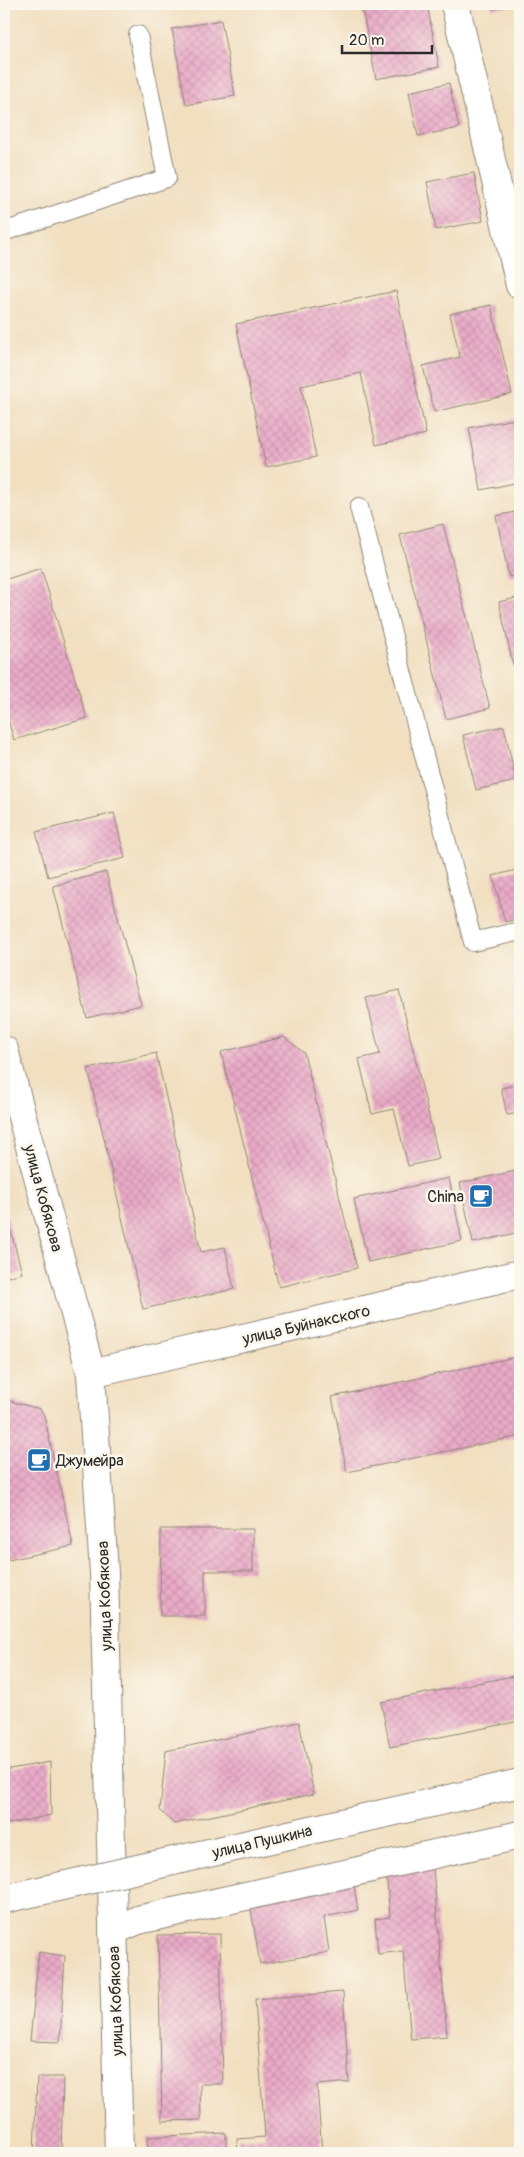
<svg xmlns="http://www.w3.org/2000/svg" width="524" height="2157" font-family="Pangolin,sans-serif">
	<defs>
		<pattern id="building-cross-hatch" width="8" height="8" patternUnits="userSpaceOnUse" patternTransform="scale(1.25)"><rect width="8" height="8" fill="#eaabc8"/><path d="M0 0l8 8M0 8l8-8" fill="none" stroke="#c993ac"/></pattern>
	</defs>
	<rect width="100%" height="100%" fill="#fbf7ec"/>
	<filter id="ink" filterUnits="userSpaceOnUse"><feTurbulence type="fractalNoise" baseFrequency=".02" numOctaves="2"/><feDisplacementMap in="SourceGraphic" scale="10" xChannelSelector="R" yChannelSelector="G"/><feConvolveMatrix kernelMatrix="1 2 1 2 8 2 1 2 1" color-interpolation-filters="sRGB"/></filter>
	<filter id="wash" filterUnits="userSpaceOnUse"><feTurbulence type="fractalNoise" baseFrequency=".0096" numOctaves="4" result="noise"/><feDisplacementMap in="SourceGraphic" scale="20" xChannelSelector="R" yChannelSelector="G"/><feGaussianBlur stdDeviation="1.12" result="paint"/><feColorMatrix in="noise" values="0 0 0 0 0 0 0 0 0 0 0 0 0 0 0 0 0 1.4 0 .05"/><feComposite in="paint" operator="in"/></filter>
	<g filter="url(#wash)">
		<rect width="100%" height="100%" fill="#f1dfc0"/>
		<g id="blocks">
			<g fill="url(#building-cross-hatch)">
				<polygon points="361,4 427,4 439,67 376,79"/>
				<polygon points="491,4 515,4 515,5 492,9"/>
				<polygon points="221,20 235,96 186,105 172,29"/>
				<polygon points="449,83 459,128 418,136 409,92"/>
				<polygon points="474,173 483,221 436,230 427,182"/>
				<polygon points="396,291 426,434 376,445 361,373 301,386 316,457 266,467 236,324"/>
				<polygon points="491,305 512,394 434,412 423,366 460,357 450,314"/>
				<polygon points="519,418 520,482 481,490 469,428"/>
				<polygon points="520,511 520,575 509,577 496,516"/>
				<polygon points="443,524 490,708 446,719 400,535"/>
				<polygon points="41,568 87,718 14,740 4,706 4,580"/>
				<polygon points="520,597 520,663 513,665 499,602"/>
				<polygon points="504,726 516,781 476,790 463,735"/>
				<polygon points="114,813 125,858 48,877 36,832"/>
				<polygon points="520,869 520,918 505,922 493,876"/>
				<polygon points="106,872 141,1005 87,1018 53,886"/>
				<polygon points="399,990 439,1159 408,1166 394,1109 372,1114 359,1059 380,1054 366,998"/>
				<polygon points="284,1037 304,1053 357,1268 279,1287 221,1052"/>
				<polygon points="156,1053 201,1252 225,1247 234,1289 143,1309 88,1069"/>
				<polygon points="520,1084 520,1113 507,1115 501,1088"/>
				<polygon points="520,1170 520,1232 473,1243 460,1183"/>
				<polygon points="449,1178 462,1241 368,1262 354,1199"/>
				<polygon points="4,1205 22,1273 4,1278"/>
				<polygon points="520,1356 520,1436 347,1472 332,1397"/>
				<polygon points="6,1400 40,1409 44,1415 73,1546 4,1561 4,1401"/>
				<polygon points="161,1529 253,1529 253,1571 205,1571 205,1616 160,1616"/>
				<polygon points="513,1676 520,1711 520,1721 390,1747 381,1702"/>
				<polygon points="299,1722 314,1794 174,1824 160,1810 166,1751"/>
				<polygon points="50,1762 51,1815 4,1825 4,1770"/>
				<polygon points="433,1867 447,2036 411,2039 403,1951 378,1954 375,1919 390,1917 386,1871"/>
				<polygon points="353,1880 358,1910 324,1917 329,1952 260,1964 249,1897"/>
				<polygon points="220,1934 223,2084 200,2084 201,2120 162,2121 158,1935"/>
				<polygon points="39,1952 65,1956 60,2042 30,2041"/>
				<polygon points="343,1992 349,2082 317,2085 322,2153 238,2153 237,2139 265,2137 255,1999"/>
				<polygon points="37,2077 63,2077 61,2153 34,2153"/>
				<polygon points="226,2133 226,2153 148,2153 147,2137"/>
			</g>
		</g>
	</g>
	<g filter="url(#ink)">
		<use href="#blocks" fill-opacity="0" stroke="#8e8576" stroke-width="1"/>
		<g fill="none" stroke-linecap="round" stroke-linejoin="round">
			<defs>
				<g id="service">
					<polyline points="4,229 9,230 167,178 138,35"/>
					<polyline points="359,507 473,942 520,931"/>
				</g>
				<g id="minor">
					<polyline points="455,4 520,285"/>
					<polyline points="91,1373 520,1274"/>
					<polyline points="113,1931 138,1920 520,1835"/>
				</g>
				<polyline id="tertiary" points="4,1050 91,1373 104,1573 119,2153"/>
			</defs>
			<use href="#service" stroke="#8e8576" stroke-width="20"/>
			<use href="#minor" stroke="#8e8576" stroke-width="30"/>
			<use href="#tertiary" stroke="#8e8576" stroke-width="30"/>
			<use href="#service" stroke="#fff" stroke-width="18"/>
			<use href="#minor" stroke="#fff" stroke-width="28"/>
			<use href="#tertiary" stroke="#fff" stroke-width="28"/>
			<defs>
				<polyline id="minor-bridge" points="4,1899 520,1783"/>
			</defs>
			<use href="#minor-bridge" stroke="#8e8576" stroke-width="30" stroke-linecap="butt"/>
			<use href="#minor-bridge" stroke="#fff" stroke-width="28"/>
		</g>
	</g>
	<defs>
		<symbol id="cafe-square" viewBox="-11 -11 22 22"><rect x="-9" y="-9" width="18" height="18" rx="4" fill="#1f6fb2" stroke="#fbf7ec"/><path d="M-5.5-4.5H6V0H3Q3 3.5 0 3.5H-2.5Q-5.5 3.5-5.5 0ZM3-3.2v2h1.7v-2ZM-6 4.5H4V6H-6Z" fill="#fff"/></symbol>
	</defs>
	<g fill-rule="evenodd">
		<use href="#cafe-square" x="467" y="1182" width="28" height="28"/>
		<use href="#cafe-square" x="25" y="1446" width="28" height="28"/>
	</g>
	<g text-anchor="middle" stroke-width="5" stroke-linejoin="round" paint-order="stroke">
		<g font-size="16" fill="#2b2b2b" stroke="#fbf7ec" text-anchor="end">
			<text x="464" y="1202">China</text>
			<text x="56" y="1466" text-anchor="start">Джумейра</text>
		</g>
		<g font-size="16" fill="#2b2b2b" stroke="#fbf7ec">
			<text transform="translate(44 1198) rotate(75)" y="6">улица Кобякова</text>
			<text transform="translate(306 1324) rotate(-13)" y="6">улица Буйнакского</text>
			<text transform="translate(104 1596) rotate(-92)" y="6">улица Кобякова</text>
			<text transform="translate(262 1841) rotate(-13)" y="6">улица Пушкина</text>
			<text transform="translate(115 2001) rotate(-92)" y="6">улица Кобякова</text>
		</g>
	</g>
	<rect width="524" height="2157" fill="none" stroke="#fbf7ec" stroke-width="20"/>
	<path d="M342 45v8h90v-8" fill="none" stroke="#2b2b2b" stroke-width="2.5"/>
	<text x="349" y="45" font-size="15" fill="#2b2b2b" stroke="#fbf7ec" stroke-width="4" paint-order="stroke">20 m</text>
</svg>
